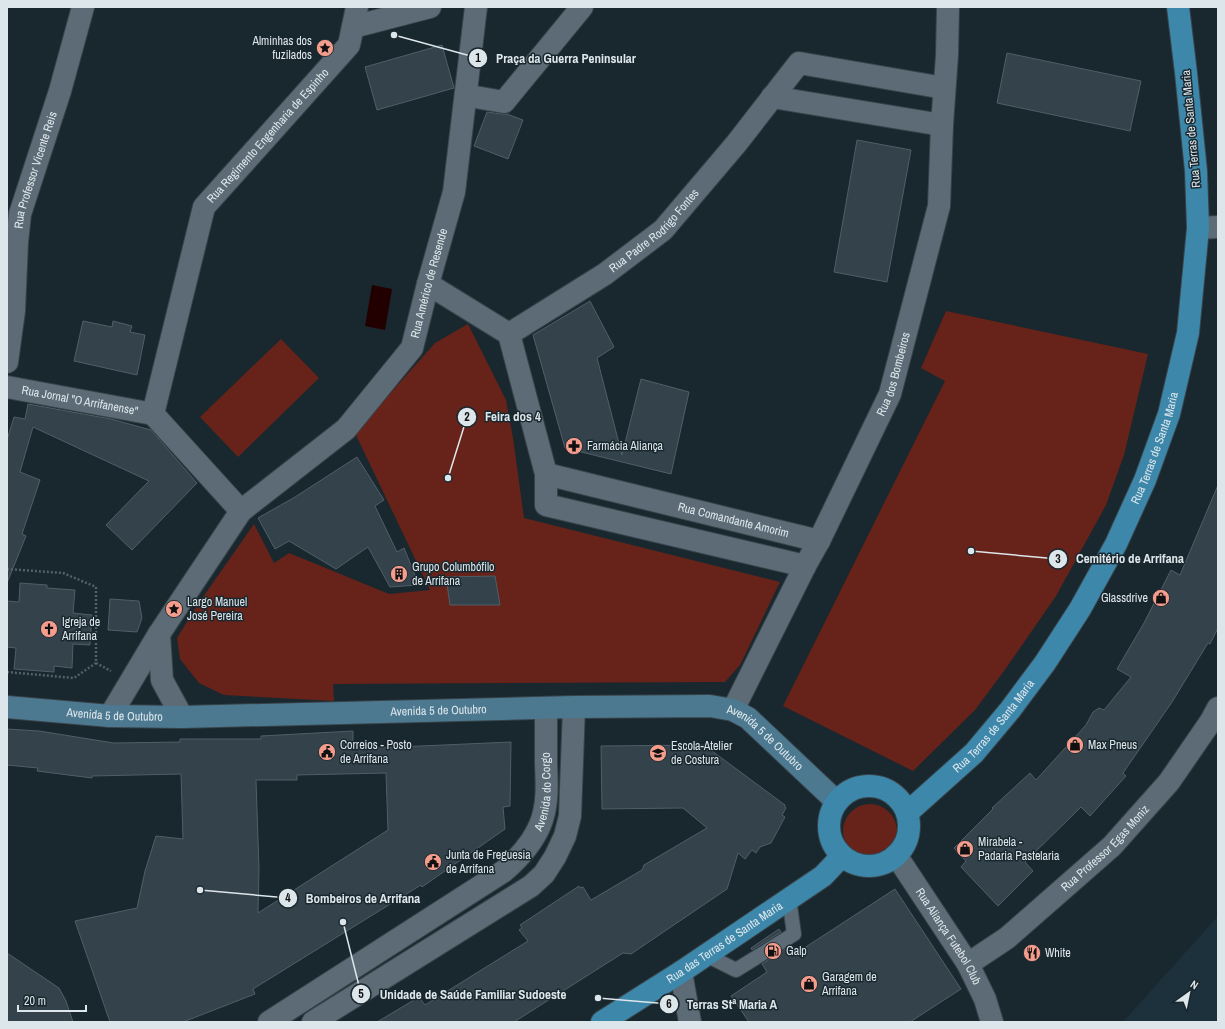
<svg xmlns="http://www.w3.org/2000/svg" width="1225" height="1029" font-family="'Archivo Narrow',sans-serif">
	<rect width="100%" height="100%" fill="#19272e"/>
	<polygon fill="#1d313d" points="1218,916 1218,1022 1123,1022"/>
	<g fill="#672319">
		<polygon points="946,311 1148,354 1124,455 1106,505 1056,596 1004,671 975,710 913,771 783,706 945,381 921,368"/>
		<polygon points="468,324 506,400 513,438 524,518 780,582 740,665 725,682 333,684 334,701 224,695 199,683 180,659 177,638 196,607 254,524 274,563 289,553 389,594 430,590 355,433 435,343"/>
		<polygon points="281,339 319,378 238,457 200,417"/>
		<circle cx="870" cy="831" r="27"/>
	</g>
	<polygon fill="#230000" points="372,285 392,289 385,330 365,326"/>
	<g fill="#34424b" stroke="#4f5e68" fill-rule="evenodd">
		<polygon points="442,45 454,88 377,110 365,67"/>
		<polygon points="1007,53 1141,81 1130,131 997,103"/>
		<polygon points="487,112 502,114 507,114 523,120 508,159 474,146"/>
		<polygon points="857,140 911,150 887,282 834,272"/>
		<polygon points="590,301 614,347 597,358 622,455 641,379 689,392 671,474 565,448 533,335"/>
		<polygon points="83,321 112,327 113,321 132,326 130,332 145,335 137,375 74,361"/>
		<polygon points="28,404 111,419 151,430 197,483 132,550 106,525 149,481 33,427 20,472 40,480 22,534 26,536 7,583 7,440 14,417 25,419"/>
		<polygon points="357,457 384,500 375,506 397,552 404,548 419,585 390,587 368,547 336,569 289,541 275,549 258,518 295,497"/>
		<polygon points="1218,485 1218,628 1210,644 1208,643 1172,702 1123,773 1126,776 1090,816 1081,807 1025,862 1033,871 998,906 961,867 966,861 954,848 993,809 992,808 1030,773 1036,780 1086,725 1093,712 1099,708 1104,710 1131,677 1117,669 1144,623 1171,570 1180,575"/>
		<polygon points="495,576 500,605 450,605 446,577"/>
		<polygon points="20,583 47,585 47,588 75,590 73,613 92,615 90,645 73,644 72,668 54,666 54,672 14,669 16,648 7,647 7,601 19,602"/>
		<polygon points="110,599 139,601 142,618 137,632 108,630"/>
		<path d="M7,729L39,731L114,743L180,742V739H261V736L353,731V749L511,742L510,806L503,807L505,829L422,887L421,885L253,989L255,994L183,1022H110L75,921L137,908L145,871L156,836L183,839L181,774L92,776V778L37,771L38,768L7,765ZM386,773L388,830L258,913L259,869L256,780H297V775Z"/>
		<polygon points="704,745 785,805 785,807 786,808 782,815 785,817 771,843 760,847 756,853 752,850 745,859 738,853 727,889 631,954 623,953 514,1022 377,1022 419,997 425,1005 528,941 519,930 522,928 520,925 579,886 580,888 583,887 591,900 642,870 644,865 707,828 683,808 602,809 601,746"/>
		<polygon points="895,889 961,989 910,1022 749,1022 731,996 767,972 762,964 790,946 795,954"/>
		<polygon points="779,929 781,932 752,950 751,948"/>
		<polygon points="7,953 59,988 66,1001 73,1022 7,1022"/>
	</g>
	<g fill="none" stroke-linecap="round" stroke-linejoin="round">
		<defs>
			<polyline id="service" points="706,955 736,970 794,934 789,898"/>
			<g id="minor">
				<polyline points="353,27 430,7"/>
				<polyline points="475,97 504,102 582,7"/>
				<polyline points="772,97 942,125"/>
				<polyline points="1198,228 1218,227"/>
				<polyline points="428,284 509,334 546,474 546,505 805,566"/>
				<path id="s1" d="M509,334L605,274L663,230L736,144L799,63L944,88"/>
				<path id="s2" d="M7,362L14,311L17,242L20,214L60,91L83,7"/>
				<path id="s3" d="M7,387L153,414"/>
				<path id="s4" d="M153,414L204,207L349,45L357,7"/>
				<polyline points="153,414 241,511"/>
				<path id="s5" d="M546,474L819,541"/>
				<polyline points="159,634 162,680 182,717"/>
				<path id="s6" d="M733,710L805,566L819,541L890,394L939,206L942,125L947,55L948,7"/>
				<path id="s7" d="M110,716L159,634L241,511L346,429L412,348L428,284L454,192L476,7"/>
				<path id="s8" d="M968,964L1007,938L1112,846L1169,782L1211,721L1218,708"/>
			</g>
			<g id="tertiary">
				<path id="s9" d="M896,855L968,964L985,999L992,1022"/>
				<polyline points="681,972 690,1022"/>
				<path id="s10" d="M269,1022L504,871C519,858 532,844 540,825C548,806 547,785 546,764C546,745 546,727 546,708"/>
				<polyline points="313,1022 531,886 544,874 555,857 565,836 570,816 574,707"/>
			</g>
			<g id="secondary">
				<path id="s11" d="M7,707L110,716L182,717L574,707L710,706L733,710L748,718L836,801"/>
			</g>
			<g id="primary">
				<circle cx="869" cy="826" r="40"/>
				<path id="s12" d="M907,813L974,753L1010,710L1045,663L1080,609L1116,544L1145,480L1169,414L1188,333L1198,228L1196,171L1186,73L1178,7"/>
				<path id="s13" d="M602,1022L681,972L823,876L842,856"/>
			</g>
		</defs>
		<use href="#service" stroke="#384349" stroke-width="16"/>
		<use href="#minor" stroke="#384349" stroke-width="24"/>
		<use href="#tertiary" stroke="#384349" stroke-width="24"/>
		<use href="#secondary" stroke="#384349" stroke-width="24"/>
		<use href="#primary" stroke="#384349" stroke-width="24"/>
		<g stroke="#556168" stroke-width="2.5" stroke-dasharray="2 2" stroke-linecap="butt">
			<polyline points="7,569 63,573 96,587 96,663 111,671"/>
			<polyline points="7,672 74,678 96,663"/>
		</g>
		<use href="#service" stroke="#5c6b75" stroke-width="14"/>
		<use href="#minor" stroke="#5c6b75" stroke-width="22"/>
		<use href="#tertiary" stroke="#5c6b75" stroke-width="22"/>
		<use href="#secondary" stroke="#4c7990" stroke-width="22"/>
		<use href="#primary" stroke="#3c87aa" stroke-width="22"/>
	</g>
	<defs>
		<symbol id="sight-disc" viewBox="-11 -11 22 22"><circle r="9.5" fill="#f49d8d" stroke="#19272e"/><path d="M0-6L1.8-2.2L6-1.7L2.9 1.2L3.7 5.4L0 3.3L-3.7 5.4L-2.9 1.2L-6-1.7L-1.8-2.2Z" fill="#111"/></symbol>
		<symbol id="pharmacy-disc" viewBox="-11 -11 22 22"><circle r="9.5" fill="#f49d8d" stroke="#19272e"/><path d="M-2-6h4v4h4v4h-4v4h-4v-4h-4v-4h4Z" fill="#111"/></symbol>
		<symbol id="building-disc" viewBox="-11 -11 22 22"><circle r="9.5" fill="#f49d8d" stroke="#19272e"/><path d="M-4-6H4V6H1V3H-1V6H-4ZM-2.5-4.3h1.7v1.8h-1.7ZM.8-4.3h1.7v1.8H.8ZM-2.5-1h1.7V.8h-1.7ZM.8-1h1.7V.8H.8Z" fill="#111"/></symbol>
		<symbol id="shop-disc" viewBox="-11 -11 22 22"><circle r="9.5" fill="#f49d8d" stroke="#19272e"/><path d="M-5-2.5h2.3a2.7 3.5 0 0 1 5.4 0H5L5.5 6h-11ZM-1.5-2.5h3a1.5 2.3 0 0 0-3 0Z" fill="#111"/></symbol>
		<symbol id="church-disc" viewBox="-11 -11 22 22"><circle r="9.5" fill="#f49d8d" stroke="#19272e"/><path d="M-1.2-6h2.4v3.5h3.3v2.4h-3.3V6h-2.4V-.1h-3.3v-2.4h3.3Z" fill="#111"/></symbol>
		<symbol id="civic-disc" viewBox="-11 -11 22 22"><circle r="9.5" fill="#f49d8d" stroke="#19272e"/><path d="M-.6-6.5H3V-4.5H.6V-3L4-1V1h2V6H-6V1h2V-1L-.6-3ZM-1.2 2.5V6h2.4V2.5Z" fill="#111"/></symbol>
		<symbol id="school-disc" viewBox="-11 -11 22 22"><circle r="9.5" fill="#f49d8d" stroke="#19272e"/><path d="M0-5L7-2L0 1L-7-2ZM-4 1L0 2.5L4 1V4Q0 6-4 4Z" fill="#111"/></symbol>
		<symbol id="fuel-disc" viewBox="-11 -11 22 22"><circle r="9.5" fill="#f49d8d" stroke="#19272e"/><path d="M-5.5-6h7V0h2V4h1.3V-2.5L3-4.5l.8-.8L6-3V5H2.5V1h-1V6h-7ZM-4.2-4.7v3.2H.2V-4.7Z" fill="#111"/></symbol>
		<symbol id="restaurant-disc" viewBox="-11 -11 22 22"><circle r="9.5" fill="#f49d8d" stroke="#19272e"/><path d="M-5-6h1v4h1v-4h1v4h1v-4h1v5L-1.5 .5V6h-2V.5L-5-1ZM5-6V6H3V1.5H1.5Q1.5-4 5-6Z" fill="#111"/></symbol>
	</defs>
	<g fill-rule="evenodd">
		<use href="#sight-disc" x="315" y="38" width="20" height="20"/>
		<use href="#pharmacy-disc" x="564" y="436" width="20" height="20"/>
		<use href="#building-disc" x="389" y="564" width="20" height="20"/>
		<use href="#shop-disc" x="1151" y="588" width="20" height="20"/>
		<use href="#sight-disc" x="164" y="599" width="20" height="20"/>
		<use href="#church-disc" x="39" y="619" width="20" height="20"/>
		<use href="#shop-disc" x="1065" y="735" width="20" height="20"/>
		<use href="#civic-disc" x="317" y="742" width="20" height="20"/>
		<use href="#school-disc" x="648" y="743" width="20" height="20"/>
		<use href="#shop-disc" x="955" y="839" width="20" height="20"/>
		<use href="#civic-disc" x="423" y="852" width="20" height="20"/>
		<use href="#fuel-disc" x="763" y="941" width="20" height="20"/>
		<use href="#restaurant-disc" x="1022" y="943" width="20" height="20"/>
		<use href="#shop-disc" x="799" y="974" width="20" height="20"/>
	</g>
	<g text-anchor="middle" stroke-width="3" stroke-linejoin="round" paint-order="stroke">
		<g font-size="12" fill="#dde6eb" stroke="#19272e" text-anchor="start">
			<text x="312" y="45" text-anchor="end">Alminhas dos<tspan x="312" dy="14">fuzilados</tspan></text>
			<text x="587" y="450">Farmácia Aliança</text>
			<text x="412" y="571">Grupo Columbófilo<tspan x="412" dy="14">de Arrifana</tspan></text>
			<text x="1148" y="602" text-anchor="end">Glassdrive</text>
			<text x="187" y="606">Largo Manuel<tspan x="187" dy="14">José Pereira</tspan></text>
			<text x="62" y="626">Igreja de<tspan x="62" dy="14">Arrifana</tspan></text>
			<text x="340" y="749">Correios - Posto<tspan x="340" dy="14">de Arrifana</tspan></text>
			<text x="1088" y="749">Max Pneus</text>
			<text x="671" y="750">Escola-Atelier<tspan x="671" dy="14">de Costura</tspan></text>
			<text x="978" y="846">Mirabela -<tspan x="978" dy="14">Padaria Pastelaria</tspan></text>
			<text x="446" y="859">Junta de Freguesia<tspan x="446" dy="14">de Arrifana</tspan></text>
			<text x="786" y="955">Galp</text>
			<text x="1045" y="957">White</text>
			<text x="822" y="981">Garagem de<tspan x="822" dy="14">Arrifana</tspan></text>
		</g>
		<g font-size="12" fill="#dde6eb" stroke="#19272e">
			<text transform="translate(1191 129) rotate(-95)" y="4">Rua Terras de Santa Maria</text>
			<text dy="4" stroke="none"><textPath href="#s4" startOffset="309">Rua Regimento Engenharia de Espinho</textPath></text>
			<text dy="4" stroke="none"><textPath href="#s2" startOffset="195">Rua Professor Vicente Reis</textPath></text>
			<text dy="4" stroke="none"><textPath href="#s1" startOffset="179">Rua Padre Rodrigo Fontes</textPath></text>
			<text dy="4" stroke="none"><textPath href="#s7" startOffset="548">Rua Américo de Resende</textPath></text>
			<text dy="4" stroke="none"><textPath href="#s6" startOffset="373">Rua dos Bombeiros</textPath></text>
			<text dy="4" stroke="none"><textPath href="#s3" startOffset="74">Rua Jornal "O Arrifanense"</textPath></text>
			<text dy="4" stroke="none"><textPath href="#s12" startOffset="447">Rua Terras de Santa Maria</textPath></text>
			<text dy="4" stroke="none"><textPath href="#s5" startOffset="193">Rua Comandante Amorim</textPath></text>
			<text dy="4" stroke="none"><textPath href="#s11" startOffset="432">Avenida 5 de Outubro</textPath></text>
			<text dy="4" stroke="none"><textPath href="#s11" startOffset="108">Avenida 5 de Outubro</textPath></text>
			<text dy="4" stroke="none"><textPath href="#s12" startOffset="123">Rua Terras de Santa Maria</textPath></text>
			<text dy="4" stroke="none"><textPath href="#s11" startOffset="769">Avenida 5 de Outubro</textPath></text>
			<text dy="4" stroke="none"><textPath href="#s10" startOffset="372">Avenida do Corgo</textPath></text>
			<text dy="4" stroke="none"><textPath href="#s8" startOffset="180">Rua Professor Egas Moniz</textPath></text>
			<text dy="4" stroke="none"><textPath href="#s9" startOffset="97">Rua Aliança Futebol Club</textPath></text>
			<text dy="4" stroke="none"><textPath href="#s13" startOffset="146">Rua das Terras de Santa Maria</textPath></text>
		</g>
	</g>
	<path fill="none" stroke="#dde6eb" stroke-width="1.5" d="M394 35L478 58M448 478L467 417M971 551L1058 559M200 890L288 898M343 922L361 994M598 998L669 1004"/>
	<g fill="#dde6eb" stroke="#19272e" stroke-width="1.5">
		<circle cx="394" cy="35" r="4"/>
		<circle cx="448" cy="478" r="4"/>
		<circle cx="971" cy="551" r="4"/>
		<circle cx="200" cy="890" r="4"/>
		<circle cx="343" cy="922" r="4"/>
		<circle cx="598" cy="998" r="4"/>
		<circle cx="478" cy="58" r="10"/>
		<circle cx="467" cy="417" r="10"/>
		<circle cx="1058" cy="559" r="10"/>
		<circle cx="288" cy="898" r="10"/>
		<circle cx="361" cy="994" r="10"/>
		<circle cx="669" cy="1004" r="10"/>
	</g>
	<g font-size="12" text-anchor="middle" font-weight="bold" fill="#111">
		<text x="478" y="62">1</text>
		<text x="467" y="421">2</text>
		<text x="1058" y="563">3</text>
		<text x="288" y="902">4</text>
		<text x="361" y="998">5</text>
		<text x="669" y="1008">6</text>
	</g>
	<g font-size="13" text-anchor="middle" font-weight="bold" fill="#dde6eb" stroke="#19272e" stroke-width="3" stroke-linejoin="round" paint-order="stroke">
		<text x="566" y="63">Praça da Guerra Peninsular</text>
		<text x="513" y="421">Feira dos 4</text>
		<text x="1130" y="563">Cemitério de Arrifana</text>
		<text x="363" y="903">Bombeiros de Arrifana</text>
		<text x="473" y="999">Unidade de Saúde Familiar Sudoeste</text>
		<text x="732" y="1009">Terras Stª Maria A</text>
	</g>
	<rect width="1225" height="1029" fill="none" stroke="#dde6eb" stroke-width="16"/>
	<g transform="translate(1189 993) rotate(33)" stroke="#19272e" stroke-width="3" paint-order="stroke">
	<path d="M0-3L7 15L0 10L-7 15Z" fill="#dde6eb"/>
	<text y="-6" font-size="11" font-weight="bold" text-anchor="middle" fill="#dde6eb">N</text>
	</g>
	<path d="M18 1005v6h68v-6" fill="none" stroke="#dde6eb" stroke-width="2"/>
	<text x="24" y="1005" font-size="12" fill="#dde6eb" stroke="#19272e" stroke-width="3" paint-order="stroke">20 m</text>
</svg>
